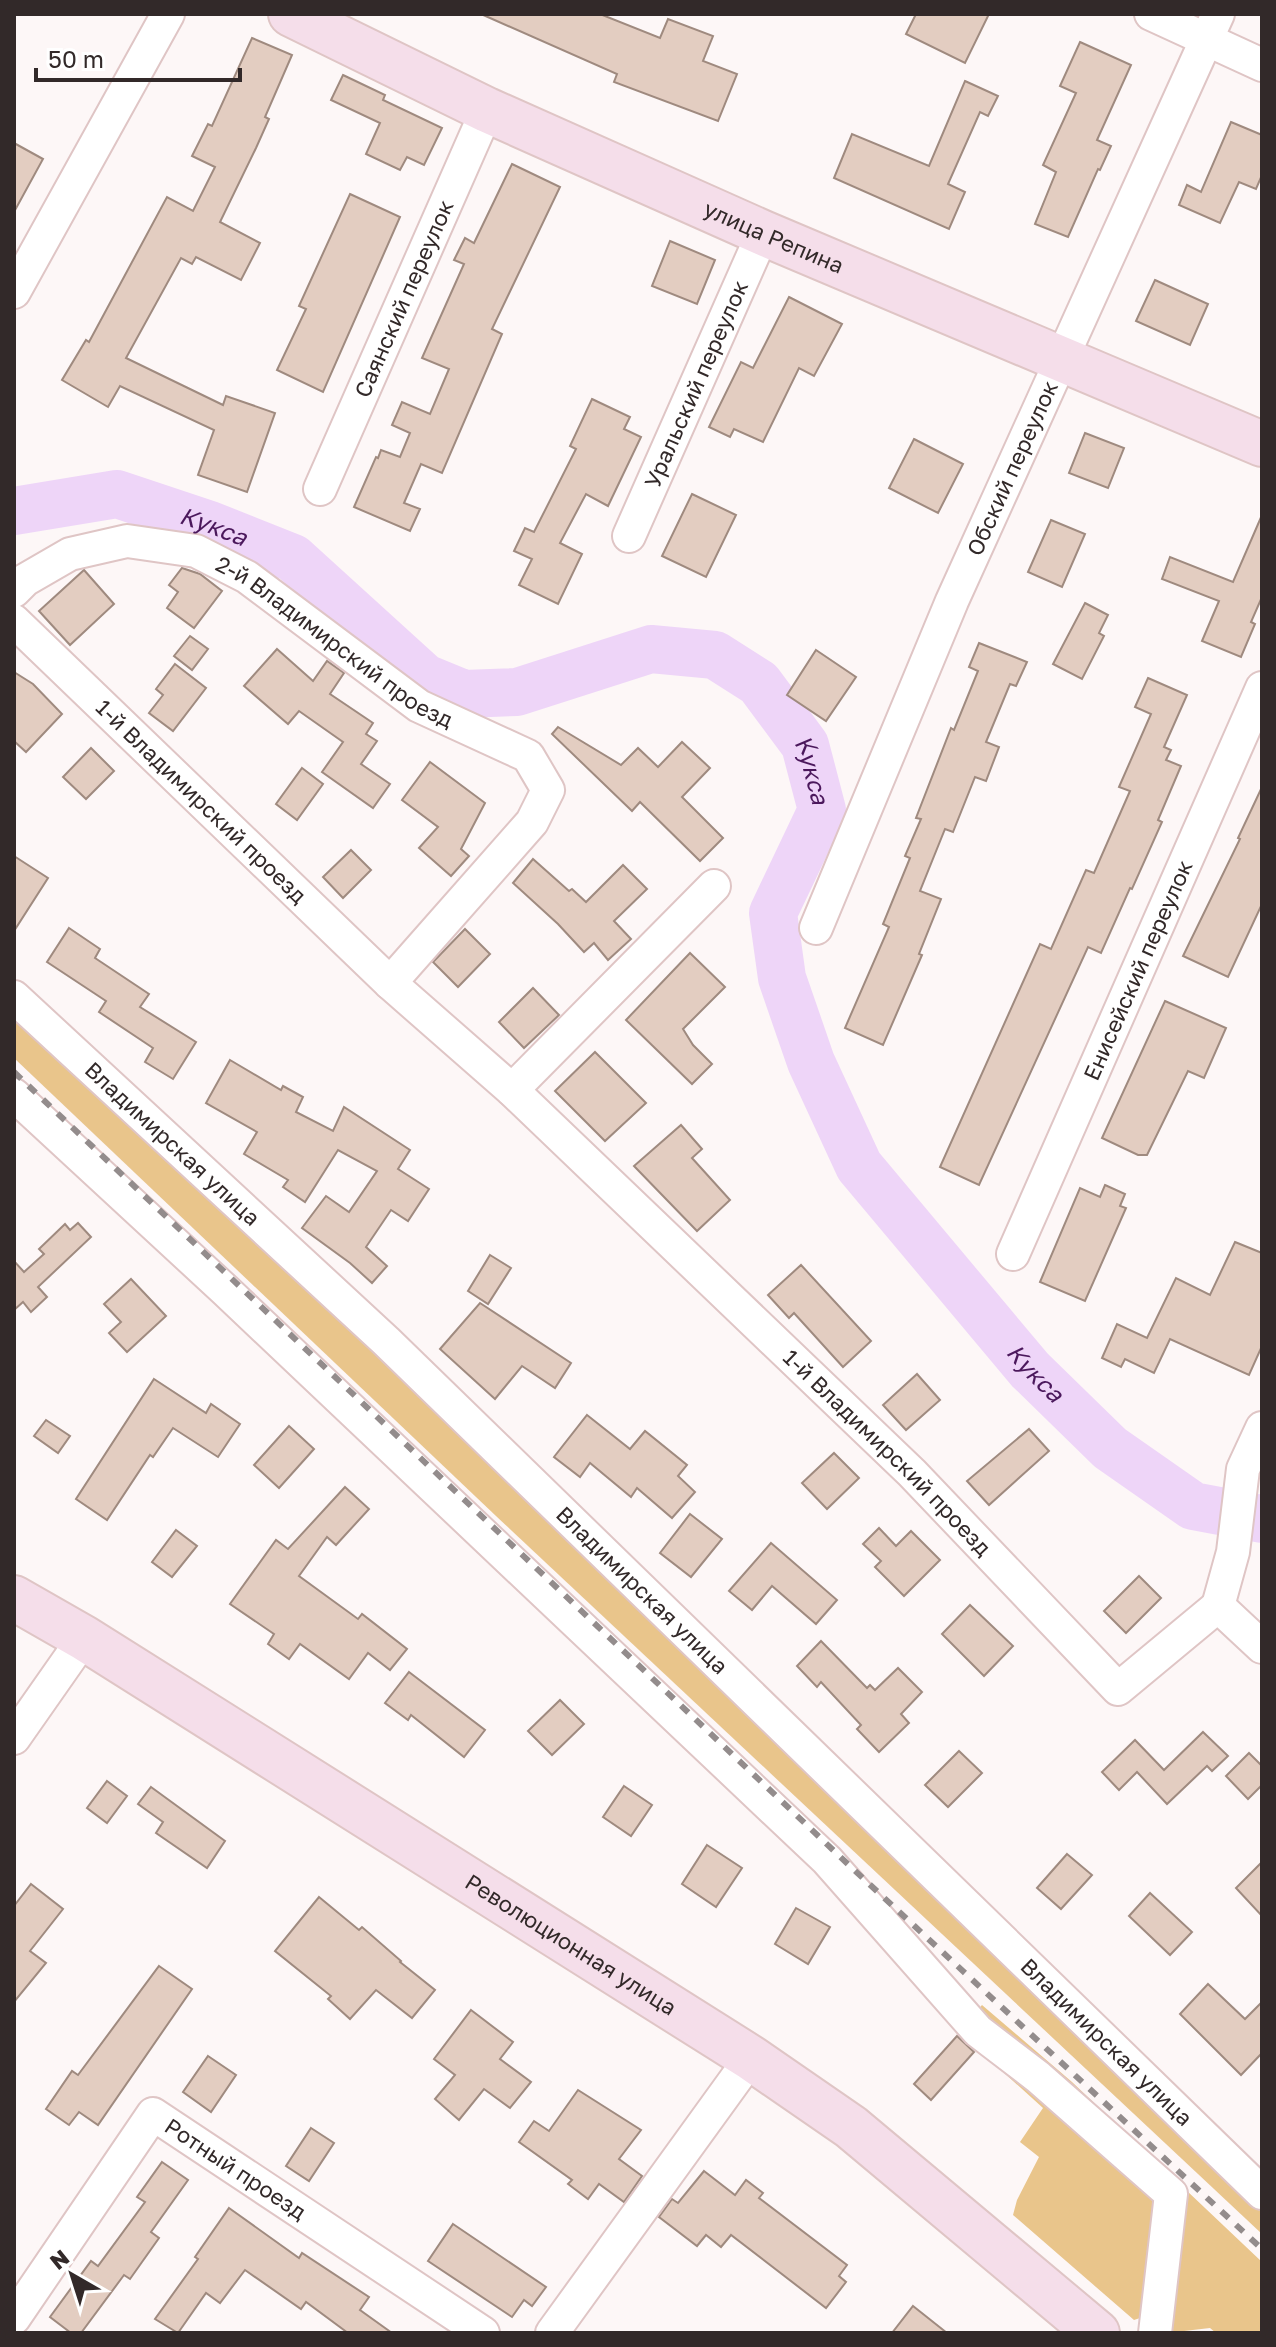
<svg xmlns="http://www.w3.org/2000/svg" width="1276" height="2347" font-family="'Golos Text',sans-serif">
	<rect width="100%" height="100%" fill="#fdf7f7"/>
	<g fill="#e9c58b">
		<polygon points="14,1009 341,1311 1262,2203 1262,2234 496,1516 14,1058"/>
		<polygon points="982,2005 1072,2082 1262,2262 1262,2333 1216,2333 1210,2328 1167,2333 1177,2194 975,2013"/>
		<polygon points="960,2033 1166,2197 1149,2315 1134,2320 1013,2215 1017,2200 1039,2157 1020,2142 1043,2108"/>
	</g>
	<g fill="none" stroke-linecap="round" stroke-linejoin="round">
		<path stroke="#eed5f8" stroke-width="48" id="s1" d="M14,511L117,494L210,525L293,558L425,678L464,694L517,692L651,649L715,655L759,683L805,745L822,810L773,913L782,978L811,1062L859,1166L1030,1370L1110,1448L1193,1506L1262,1519"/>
	</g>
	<g fill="#e3cdc1" stroke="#9f8a7f" stroke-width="2">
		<polygon points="481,14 600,14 660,38 668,19 713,36 703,61 737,74 718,121 614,82 617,74"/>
		<polygon points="916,14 989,14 965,63 906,34"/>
		<polygon points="252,38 292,55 265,117 269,119 256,148 220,222 260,243 241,280 196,257 192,264 181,258 126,358 223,405 226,396 275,413 247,492 198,475 214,430 120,386 108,407 62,380 86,340 89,342 167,197 193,211 215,167 192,156 208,124 212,126"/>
		<polygon points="1080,42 1131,65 1097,140 1111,146 1100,170 1098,169 1068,237 1035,224 1056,172 1043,165 1076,93 1060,86"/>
		<polygon points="343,75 385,95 383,100 442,128 424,165 407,157 400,170 366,154 380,123 331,100"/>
		<polygon points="965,81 998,96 988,116 980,112 948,184 965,192 949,229 834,178 852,134 929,166"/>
		<polygon points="1231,122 1262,135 1262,175 1256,189 1239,182 1220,223 1179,205 1187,185 1201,192"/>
		<polygon points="14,143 43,159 14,212"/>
		<polygon points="512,164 560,187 492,329 502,334 442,473 421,464 404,503 420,509 410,531 354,507 376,457 378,458 381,450 400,457 410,433 392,425 402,402 430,414 449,369 422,358 464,264 454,260 465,238 474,243"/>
		<polygon points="350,194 400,217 323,392 277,370 306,309 299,306"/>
		<polygon points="670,241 715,260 697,304 652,286"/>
		<polygon points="1155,280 1208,304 1190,345 1136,321"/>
		<polygon points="789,297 842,324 814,376 799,368 763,442 734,429 730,437 709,427 741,362 753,368"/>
		<polygon points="592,399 630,417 624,429 641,437 608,506 586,494 560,543 582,554 558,604 519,585 532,559 514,551 525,528 534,532 576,449 570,446"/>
		<polygon points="1085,433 1124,448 1108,488 1069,473"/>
		<polygon points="914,439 963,464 938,513 889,488"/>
		<polygon points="692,494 736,515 706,577 662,556"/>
		<polygon points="1262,515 1262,597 1251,622 1255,624 1241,657 1202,641 1219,601 1162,579 1170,557 1233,582"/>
		<polygon points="1051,520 1085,534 1062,587 1028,572"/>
		<polygon points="182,568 200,574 222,591 194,628 167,608 178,592 169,585"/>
		<polygon points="84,570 114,604 70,645 39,611"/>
		<polygon points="1085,603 1108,615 1099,633 1104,636 1082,679 1053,664"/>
		<polygon points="190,636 208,649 192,670 174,656"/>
		<polygon points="979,643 1027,662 1016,686 1010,684 986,742 999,747 986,781 975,777 953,832 945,829 920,891 941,899 919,954 922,955 883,1045 845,1028 889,927 883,924 910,858 905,856 921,819 916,818 951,728 954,730 978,671 969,667"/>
		<polygon points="277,649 313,681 327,661 344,673 330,694 373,723 366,734 377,741 361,764 390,784 373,808 322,772 343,742 299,711 288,724 244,686"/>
		<polygon points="816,650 856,677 826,721 787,695"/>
		<polygon points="175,664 206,688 173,731 149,713 163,695 156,689"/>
		<polygon points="14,672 33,684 62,714 26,752 14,741"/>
		<polygon points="1148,678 1187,695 1164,747 1171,750 1166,760 1181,766 1158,820 1162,822 1132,889 1130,888 1101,953 1088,947 979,1185 940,1167 1040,944 1051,949 1086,870 1094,873 1130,791 1119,787 1151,714 1135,707"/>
		<polygon points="558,727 621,765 638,748 658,767 682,742 710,768 682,797 723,838 700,861 640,802 632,811 552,734"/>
		<polygon points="91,748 114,771 86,799 63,777"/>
		<polygon points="430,762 485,803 461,849 469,856 451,876 419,848 438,827 402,800"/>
		<polygon points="302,768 323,784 297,820 276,804"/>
		<polygon points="1262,787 1262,904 1228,977 1183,956 1240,839 1238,838"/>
		<polygon points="351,850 371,870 343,898 323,877"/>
		<polygon points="14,856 48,878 14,931"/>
		<polygon points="533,859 569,891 572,889 586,902 623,865 647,889 614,921 631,939 608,960 594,943 584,952 558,924 513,883"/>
		<polygon points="69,928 100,949 95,958 149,994 140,1007 196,1042 173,1079 145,1062 153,1048 99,1012 106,1001 47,962"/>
		<polygon points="465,929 490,954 458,987 433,962"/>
		<polygon points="690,953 725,987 683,1029 693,1045 712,1064 692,1084 626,1020"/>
		<polygon points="533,988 559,1015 524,1048 499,1022"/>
		<polygon points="1165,1001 1226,1028 1204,1078 1188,1071 1147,1155 1138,1155 1102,1138"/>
		<polygon points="595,1052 646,1103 605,1141 555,1091"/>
		<polygon points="230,1060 281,1090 283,1086 303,1097 296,1112 333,1131 344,1107 410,1150 398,1169 429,1189 408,1221 391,1210 366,1247 387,1266 372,1283 350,1263 302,1228 326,1196 349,1212 377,1171 338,1150 305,1202 283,1187 288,1180 244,1154 257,1132 206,1103"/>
		<polygon points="681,1125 702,1149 692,1158 730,1200 697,1231 634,1166"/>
		<polygon points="1105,1185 1125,1194 1120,1206 1126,1208 1085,1301 1040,1282 1080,1188 1100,1197"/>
		<polygon points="78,1223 91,1237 38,1287 47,1297 31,1312 23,1302 14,1310 14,1261 24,1272 44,1254 39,1249 65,1224 70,1230"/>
		<polygon points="1235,1242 1262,1253 1262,1346 1249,1375 1170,1339 1154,1373 1125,1359 1121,1367 1102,1358 1117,1324 1147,1338 1176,1278 1210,1295"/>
		<polygon points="490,1255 511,1268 488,1304 468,1291"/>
		<polygon points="801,1265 871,1341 843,1367 794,1313 789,1318 768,1295"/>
		<polygon points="131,1279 166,1316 127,1352 109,1333 121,1322 104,1304"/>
		<polygon points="480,1303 571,1363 555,1388 522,1366 495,1399 440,1349"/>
		<polygon points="917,1374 940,1400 906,1430 883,1405"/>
		<polygon points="154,1379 206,1413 211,1404 240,1424 218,1457 173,1428 153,1457 150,1455 107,1520 76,1499"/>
		<polygon points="587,1415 630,1449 645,1431 687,1465 678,1476 695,1492 672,1518 637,1488 631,1497 590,1463 580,1477 554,1457"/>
		<polygon points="46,1420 70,1436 58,1453 34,1436"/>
		<polygon points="289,1426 314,1449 279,1488 254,1465"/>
		<polygon points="1029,1429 1049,1451 989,1505 967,1481"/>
		<polygon points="834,1453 859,1478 827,1509 802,1483"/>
		<polygon points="345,1487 369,1509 336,1545 327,1537 299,1576 358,1619 362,1614 407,1649 390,1670 368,1653 349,1679 300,1644 289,1659 268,1644 274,1634 230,1604 276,1540 288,1549"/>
		<polygon points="690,1514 722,1539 691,1577 660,1553"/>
		<polygon points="879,1528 896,1546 911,1531 940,1560 904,1596 875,1567 881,1561 863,1544"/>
		<polygon points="176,1530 197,1546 172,1577 152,1562"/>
		<polygon points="771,1543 837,1600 816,1624 772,1586 752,1610 729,1591"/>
		<polygon points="1139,1576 1161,1598 1126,1633 1104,1611"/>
		<polygon points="970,1605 1013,1646 984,1676 942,1634"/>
		<polygon points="821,1641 867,1688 870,1685 875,1690 898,1668 922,1692 901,1714 909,1723 879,1752 857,1729 861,1725 821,1682 817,1687 797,1666"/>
		<polygon points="409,1672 485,1730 464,1757 411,1715 408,1720 385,1703"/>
		<polygon points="560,1700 584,1724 552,1755 528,1731"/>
		<polygon points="1203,1732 1228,1756 1212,1771 1207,1766 1167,1804 1137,1772 1119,1790 1102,1772 1135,1740 1164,1770"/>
		<polygon points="959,1751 982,1773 948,1807 925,1785"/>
		<polygon points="1249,1753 1262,1766 1262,1785 1248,1799 1226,1776"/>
		<polygon points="107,1781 127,1796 107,1823 87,1808"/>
		<polygon points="624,1786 652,1805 631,1836 603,1817"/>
		<polygon points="151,1787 225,1841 207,1868 156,1833 163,1822 138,1804"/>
		<polygon points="707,1845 742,1868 716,1907 682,1884"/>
		<polygon points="1067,1854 1092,1875 1061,1909 1037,1888"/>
		<polygon points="1262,1862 1262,1916 1236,1888"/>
		<polygon points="31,1884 63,1909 30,1951 46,1963 14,2002 14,1906"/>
		<polygon points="1150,1893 1192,1932 1170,1955 1129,1916"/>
		<polygon points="319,1897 359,1930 362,1927 401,1961 400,1962 435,1990 412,2018 376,1990 350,2019 328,1999 331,1996 275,1951"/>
		<polygon points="796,1908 830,1927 808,1964 775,1944"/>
		<polygon points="159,1966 192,1989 98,2125 79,2112 69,2125 46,2109 72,2071 78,2075"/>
		<polygon points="1208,1984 1245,2019 1262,2002 1262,2053 1241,2075 1180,2014"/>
		<polygon points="471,2010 513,2042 500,2059 531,2082 510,2108 484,2089 459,2120 435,2099 455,2075 434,2059"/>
		<polygon points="957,2036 974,2052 931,2100 914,2084"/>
		<polygon points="208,2056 236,2075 211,2112 183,2092"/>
		<polygon points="578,2090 641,2130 619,2159 642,2176 624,2202 599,2184 588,2199 568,2184 572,2180 519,2142 534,2121 549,2131"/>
		<polygon points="311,2128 334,2143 309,2181 286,2166"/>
		<polygon points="162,2162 188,2180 151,2232 159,2238 130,2279 124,2275 81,2333 71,2333 50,2317 91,2261 98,2266 145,2202 137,2197"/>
		<polygon points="704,2171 735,2195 746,2180 763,2193 759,2198 847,2265 839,2276 846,2282 826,2308 731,2235 721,2247 706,2235 697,2246 659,2217 672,2199 678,2203"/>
		<polygon points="229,2208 299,2258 302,2253 369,2297 360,2310 392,2333 348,2333 306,2302 301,2309 245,2270 220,2303 206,2293 178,2333 155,2319 198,2259 195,2257"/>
		<polygon points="453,2224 546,2287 532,2306 524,2300 512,2317 428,2261"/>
		<polygon points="913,2306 947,2333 892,2333"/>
	</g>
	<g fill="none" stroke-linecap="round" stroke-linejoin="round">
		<defs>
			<g id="street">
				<polyline points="1151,14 1262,65"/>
				<polyline points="14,292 168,14"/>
				<path id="s2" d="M320,489L487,110"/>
				<path id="s3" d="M629,536L763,233"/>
				<path id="s4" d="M14,591L25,580L70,554L127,541L196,551L247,577L419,706L528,756L548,790L532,822L390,983"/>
				<path id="s5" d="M14,621L390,983L512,1090L912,1473L1118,1689L1218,1606"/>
				<path id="s6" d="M816,928L952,601L1218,14"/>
				<path id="s7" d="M14,997L386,1341L1262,2193"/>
				<polyline points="512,1090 714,886"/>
				<polyline points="14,1095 225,1290 827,1860 978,2031 1038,2077 1171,2194 1155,2333"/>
				<path id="s8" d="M1013,1254L1262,688"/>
				<polyline points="1218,1606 1233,1552 1243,1469 1262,1428"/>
				<polyline points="1218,1606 1262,1647"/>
				<polyline points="14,1738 84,1638"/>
				<path id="s9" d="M14,2318L153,2114L483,2333"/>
				<polyline points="552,2333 751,2058"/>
			</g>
			<g id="secondary">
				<path id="s10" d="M291,14L487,110L763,233L1262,444"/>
				<path id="s11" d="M14,1598L84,1638L751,2058L851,2127L1097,2333"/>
			</g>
		</defs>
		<use href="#street" stroke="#dfc5c5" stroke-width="36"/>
		<use href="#secondary" stroke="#dfc5c5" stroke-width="48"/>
		<use href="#street" stroke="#fff" stroke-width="32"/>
		<use href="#secondary" stroke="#f5deea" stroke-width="44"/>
		<polyline stroke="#938c8c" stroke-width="6" stroke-dasharray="10 10" stroke-linecap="butt" points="14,1072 852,1868 1262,2249"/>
	</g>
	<g text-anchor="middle" stroke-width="6" stroke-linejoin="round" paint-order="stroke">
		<g font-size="22" fill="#322929" stroke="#fff">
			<text dy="8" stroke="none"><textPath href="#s10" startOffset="532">улица Репина</textPath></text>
			<text dy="8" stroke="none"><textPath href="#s2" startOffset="208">Саянский переулок</textPath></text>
			<text dy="8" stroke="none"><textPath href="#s3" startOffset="166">Уральский переулок</textPath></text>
			<text dy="8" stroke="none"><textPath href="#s6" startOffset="500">Обский переулок</textPath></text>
			<text dy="8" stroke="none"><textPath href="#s4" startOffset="362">2-й Владимирский проезд</textPath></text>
			<text dy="8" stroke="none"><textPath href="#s5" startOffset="260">1-й Владимирский проезд</textPath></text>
			<text dy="8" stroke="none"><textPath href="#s8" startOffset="310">Енисейский переулок</textPath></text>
			<text dy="8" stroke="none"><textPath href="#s7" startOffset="216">Владимирская улица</textPath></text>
			<text dy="8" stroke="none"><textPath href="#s5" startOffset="1206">1-й Владимирский проезд</textPath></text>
			<text dy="8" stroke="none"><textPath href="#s7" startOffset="864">Владимирская улица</textPath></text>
			<text dy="8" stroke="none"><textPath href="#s11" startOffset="656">Революционная улица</textPath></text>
			<text dy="8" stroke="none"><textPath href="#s7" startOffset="1512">Владимирская улица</textPath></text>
			<text dy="8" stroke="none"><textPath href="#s9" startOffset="346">Ротный проезд</textPath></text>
		</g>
		<g font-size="24" font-style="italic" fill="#4b185c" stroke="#fff">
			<text dy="8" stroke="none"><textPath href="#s1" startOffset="206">Кукса</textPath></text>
			<text dy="8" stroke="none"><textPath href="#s1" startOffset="926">Кукса</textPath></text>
			<text dy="8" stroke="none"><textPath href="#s1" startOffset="1622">Кукса</textPath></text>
		</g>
	</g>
	<rect width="1276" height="2347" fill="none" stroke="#322929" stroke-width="32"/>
	<g transform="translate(72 2275) rotate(321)" stroke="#ffffff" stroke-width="6" paint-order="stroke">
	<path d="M0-6L14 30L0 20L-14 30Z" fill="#322929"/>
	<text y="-12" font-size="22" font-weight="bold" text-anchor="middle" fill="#322929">N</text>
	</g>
	<path d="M36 68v12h204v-12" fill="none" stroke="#322929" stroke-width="4"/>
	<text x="48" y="68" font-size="24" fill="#322929" stroke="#ffffff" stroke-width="6" paint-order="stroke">50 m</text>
</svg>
